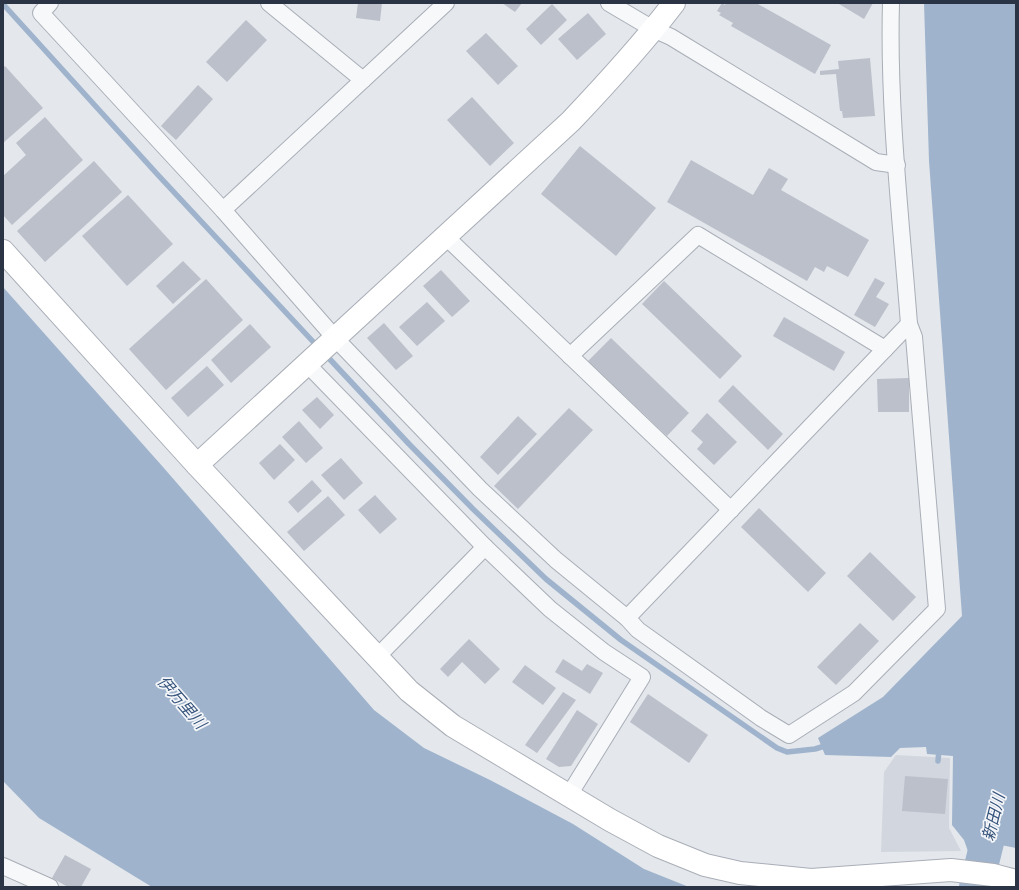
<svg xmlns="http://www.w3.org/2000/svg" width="1019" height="890" font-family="'Space Grotesk','Noto Sans JP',sans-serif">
	<rect width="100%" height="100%" fill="#e4e7ec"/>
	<polygon fill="#d2d6de" points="896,755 950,758 949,828 961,851 881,852 884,772"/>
	<g fill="#9fb4cc">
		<polygon points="924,3 1016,3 1016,848 1001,845 1000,855 969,854 964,840 952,825 953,756 927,754 926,747 900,748 891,757 825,755 818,738 883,697 962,616 929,161"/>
		<polygon points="3,287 163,467 374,710 424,748 490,780 573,824 644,869 689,887 152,887 39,818 3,781"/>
	</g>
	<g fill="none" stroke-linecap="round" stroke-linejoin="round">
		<g stroke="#9fb4cc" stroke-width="5.5">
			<polyline points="3,4 158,175 318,347"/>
			<polyline points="324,353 409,444 473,509 546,579 621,640 777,748 787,752 815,749 828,745"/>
			<polyline points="938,761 939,749"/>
		</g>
		<polyline stroke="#9fb4cc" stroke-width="34" points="976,887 1016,725"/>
	</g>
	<g fill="#bbc0ca">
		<polygon points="358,3 382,3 380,21 356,18"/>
		<polygon points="502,3 522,3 515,12"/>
		<polygon points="722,3 725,5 726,3 756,3 831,45 815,74 731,26 733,23 719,15 721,13 717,11"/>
		<polygon points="840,3 873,3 864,19 839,4"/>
		<polygon points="552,4 567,20 541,45 526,29"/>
		<polygon points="588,13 606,34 577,60 558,39"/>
		<polygon points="246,20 267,40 227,82 206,62"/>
		<polygon points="486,33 518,66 498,85 466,51"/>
		<polygon points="870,58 875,116 843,118 842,111 840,111 836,74 820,75 820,71 839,69 838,61"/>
		<polygon points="5,66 43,108 3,143 3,68"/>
		<polygon points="198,85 213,99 176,140 161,126"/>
		<polygon points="472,97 514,143 490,166 447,120"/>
		<polygon points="45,117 83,160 12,225 3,215 3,176 26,155 16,143"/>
		<polygon points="580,146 656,208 616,256 541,194"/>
		<polygon points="691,160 753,195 769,168 788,179 781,190 869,240 848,277 827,266 824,272 815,267 807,281 667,202"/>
		<polygon points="94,161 122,192 45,262 17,231"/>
		<polygon points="128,195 173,244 127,286 82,236"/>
		<polygon points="183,261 201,279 173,304 156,286"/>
		<polygon points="441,270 470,301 452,317 423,286"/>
		<polygon points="875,278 885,283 876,297 889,304 875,327 854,315"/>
		<polygon points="206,279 243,320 166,390 129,349"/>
		<polygon points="664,281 742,356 720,379 642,304"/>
		<polygon points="427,302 445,321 417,346 399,327"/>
		<polygon points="784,317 845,352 834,371 773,336"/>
		<polygon points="384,323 413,356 396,370 367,338"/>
		<polygon points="250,324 271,347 231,383 211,360"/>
		<polygon points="611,338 689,413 667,436 588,361"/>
		<polygon points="207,366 224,385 188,417 171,398"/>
		<polygon points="909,378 909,412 878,412 877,379"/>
		<polygon points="733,385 783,434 768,450 718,401"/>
		<polygon points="317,397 334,415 320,429 302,410"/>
		<polygon points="569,408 593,430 518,509 494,486"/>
		<polygon points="707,413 737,442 714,465 697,449 703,442 691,431"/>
		<polygon points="518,416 537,434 498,475 480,457"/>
		<polygon points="299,421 323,448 306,463 282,437"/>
		<polygon points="280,444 295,460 274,480 259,463"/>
		<polygon points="341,458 363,483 344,500 321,475"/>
		<polygon points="312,480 322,491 298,513 288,502"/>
		<polygon points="375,495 397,519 380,534 358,510"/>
		<polygon points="328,496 345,515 304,551 287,532"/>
		<polygon points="759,508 826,573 808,592 741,527"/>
		<polygon points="870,552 916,597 893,621 847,576"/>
		<polygon points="860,623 879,641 836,685 817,667"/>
		<polygon points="469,639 500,669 485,684 462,662 448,677 440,669"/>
		<polygon points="563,659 582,671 587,664 603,673 590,694 555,672"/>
		<polygon points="525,665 556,688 543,705 512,682"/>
		<polygon points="563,692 576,700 537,753 525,745"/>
		<polygon points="648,694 708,735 689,763 630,722"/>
		<polygon points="577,710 598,724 571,766 559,767 546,759"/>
		<polygon points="905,776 948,779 945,814 902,811"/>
		<polygon points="65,855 91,869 81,887 68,887 52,878"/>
	</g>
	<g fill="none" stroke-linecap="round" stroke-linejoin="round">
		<defs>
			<g id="street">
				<path d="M50,3L41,13L223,210L335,338L480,489L556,560L627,618L638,630L761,718L789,735L854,693L937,609L914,337L909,324C901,219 888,109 891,3"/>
				<polyline points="609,3 653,29 671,37 876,162 897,165"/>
				<polyline points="363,80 446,3"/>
				<polyline points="223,210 363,80 269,3"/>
				<polyline points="445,236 731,510"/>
				<polyline points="570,356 698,235 885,349"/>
				<polyline points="307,364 485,547 550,609 604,652 642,677 569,795"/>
				<polyline points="627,618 909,324"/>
				<polyline points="377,657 485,547"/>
				<polyline points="3,866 50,887"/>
			</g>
			<g id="secondary">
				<polyline points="3,251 197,465 409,691 453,726 610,820 658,846 705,865 740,873 811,880 951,870 993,875 1016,881"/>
				<path d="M197,465L571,121C607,83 642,45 674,3"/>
			</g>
		</defs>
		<use href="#street" stroke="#a9aeb7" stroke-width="18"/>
		<use href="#secondary" stroke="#a9aeb7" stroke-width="24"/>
		<use href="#street" stroke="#f7f8fa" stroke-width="16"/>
		<use href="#secondary" stroke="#fff" stroke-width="22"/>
	</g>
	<g text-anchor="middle" stroke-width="3.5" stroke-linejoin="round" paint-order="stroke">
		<g font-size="16" font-style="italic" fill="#34527a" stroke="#f4f6f9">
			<text transform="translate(182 702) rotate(49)" y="6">伊万里川</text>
			<text transform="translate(993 817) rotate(-76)" y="6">新田川</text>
		</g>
	</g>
	<rect width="1019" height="890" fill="none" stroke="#2b3445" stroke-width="8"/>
</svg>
